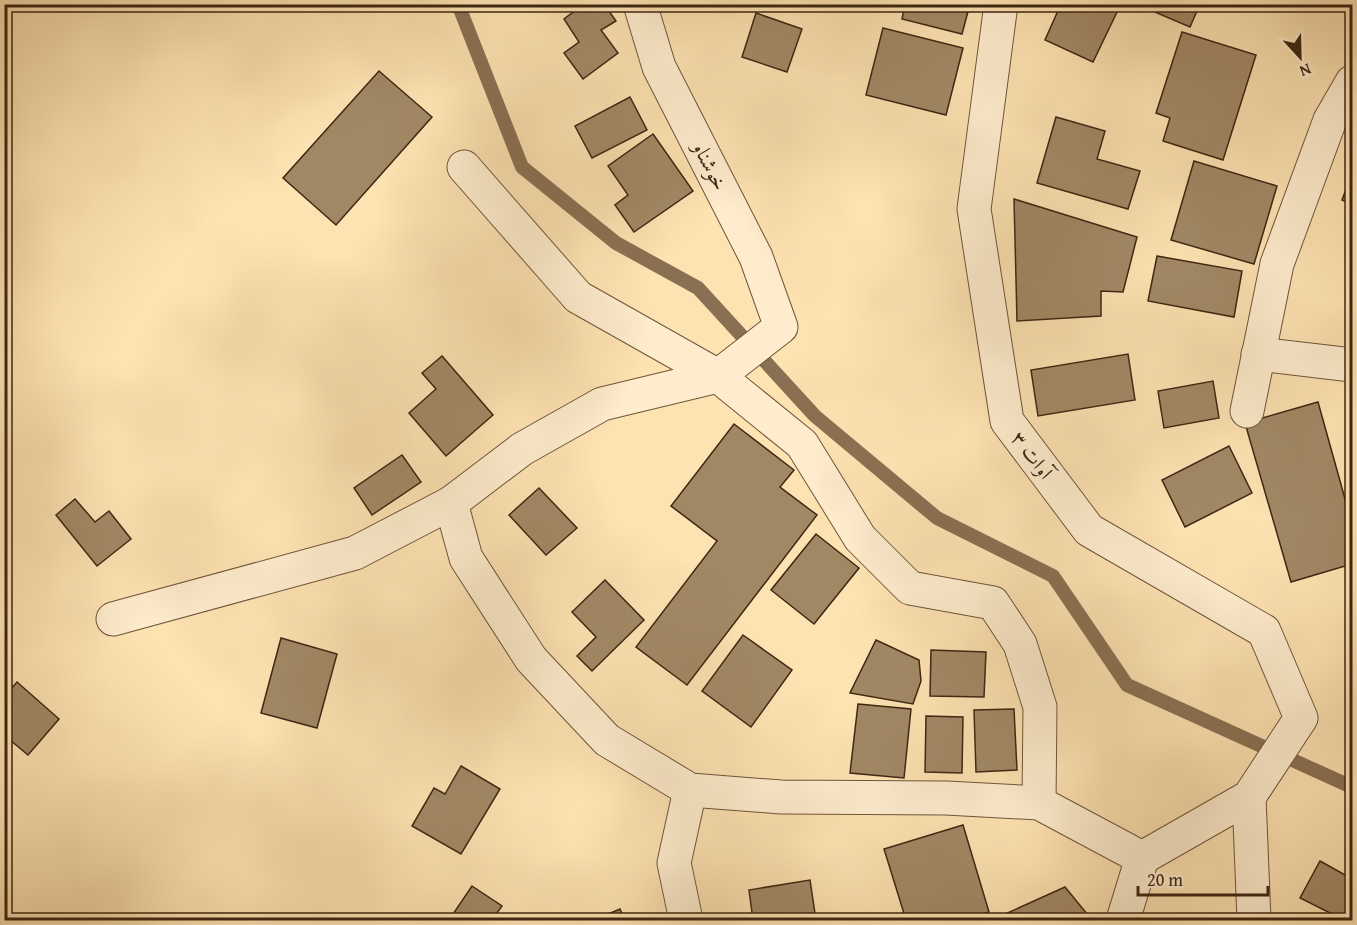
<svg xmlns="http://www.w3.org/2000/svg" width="1357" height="925" font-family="'Gentium Book Plus',Amiri,serif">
	<rect width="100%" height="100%" fill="#fde2b2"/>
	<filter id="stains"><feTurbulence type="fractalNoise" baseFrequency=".00333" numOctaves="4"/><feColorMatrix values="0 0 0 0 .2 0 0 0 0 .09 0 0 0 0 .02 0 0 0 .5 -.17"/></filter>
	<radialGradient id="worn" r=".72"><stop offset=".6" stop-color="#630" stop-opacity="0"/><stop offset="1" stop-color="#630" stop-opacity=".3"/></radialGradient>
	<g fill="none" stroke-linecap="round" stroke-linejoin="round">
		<polyline stroke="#8a7052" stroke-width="14" points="458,4 522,167 616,243 698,288 815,416 937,518 1053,576 1127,685 1352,787"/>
	</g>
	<g fill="#a18865" stroke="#3e2612" stroke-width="1.5">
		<polygon points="584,4 604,4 616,21 601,30 618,53 583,79 564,53 579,42 564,19"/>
		<polygon points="905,4 970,4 962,34 902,19"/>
		<polygon points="1061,4 1101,4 1117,12 1093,62 1045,40"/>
		<polygon points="1158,4 1200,4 1190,27 1155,12"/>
		<polygon points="756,13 802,29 787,72 742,57"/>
		<polygon points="883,28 963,48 946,115 866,95"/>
		<polygon points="1182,32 1256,55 1223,160 1163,141 1170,118 1156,113"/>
		<polygon points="379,71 432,117 336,225 283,178"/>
		<polygon points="630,97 647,130 592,158 575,126"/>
		<polygon points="1056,117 1105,131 1097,159 1140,171 1128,209 1037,183"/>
		<polygon points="653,134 693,191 634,232 615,205 628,195 608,166"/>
		<polygon points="1194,161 1277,186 1254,264 1171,240"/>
		<polygon points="1352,173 1352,204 1342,200"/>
		<polygon points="1014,199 1137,237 1123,292 1101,291 1101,316 1017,321"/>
		<polygon points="1157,256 1242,271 1234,317 1148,301"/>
		<polygon points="1128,354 1135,400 1038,416 1031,370"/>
		<polygon points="442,356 493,415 446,456 409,413 436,389 422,373"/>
		<polygon points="1213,381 1219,418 1164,428 1158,391"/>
		<polygon points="1318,402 1352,524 1352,564 1291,582 1245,423"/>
		<polygon points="734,424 794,470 780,487 817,515 687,685 636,647 717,541 671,506"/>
		<polygon points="1229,446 1252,493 1185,527 1162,480"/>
		<polygon points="402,455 421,482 372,515 354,488"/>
		<polygon points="539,488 577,528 546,555 509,515"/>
		<polygon points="75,499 95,522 109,511 131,539 97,566 56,515"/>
		<polygon points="816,534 859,568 814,624 771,590"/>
		<polygon points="605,580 644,620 592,671 577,656 596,637 572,612"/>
		<polygon points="743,635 792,670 751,727 702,691"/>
		<polygon points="281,638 337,654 317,728 261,713"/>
		<polygon points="876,640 919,660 921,681 913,704 850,693"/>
		<polygon points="931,650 986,652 984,697 930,696"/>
		<polygon points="17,682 59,719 28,755 4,735 4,697"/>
		<polygon points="858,704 911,709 904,778 850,773"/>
		<polygon points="1014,709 1017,770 976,772 974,710"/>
		<polygon points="926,716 963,717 962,773 925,772"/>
		<polygon points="461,766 500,789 461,854 412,826 434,788 445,794"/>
		<polygon points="963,825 989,912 961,920 906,920 884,849"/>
		<polygon points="1320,861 1345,875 1352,861 1352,920 1344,920 1300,898"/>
		<polygon points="810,880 816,920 753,920 749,890"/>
		<polygon points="472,886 502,906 492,920 449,920"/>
		<polygon points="1065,887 1092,920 992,920"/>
		<polygon points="620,909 625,920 594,920"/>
	</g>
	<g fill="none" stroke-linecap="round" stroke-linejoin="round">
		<defs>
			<g id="minor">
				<polyline points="640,4 659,67 756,257 781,327 718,376 602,404 522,449 451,503 466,558 531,659 607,740 690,790 781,797 946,798 1039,803 1142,858"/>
				<polyline points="1001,4 974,209 1007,421 1089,530 1264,631 1301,718 1249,797 1142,858 1123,920"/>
				<polyline points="464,167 578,297 718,376 802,444 860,538 910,588 993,603 1020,644 1040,707 1039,803"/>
				<polyline points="1258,354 1352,365"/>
				<polyline points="1247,411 1277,264 1330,120 1352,82"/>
				<polyline points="113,619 355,553 451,503"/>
				<polyline points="1249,797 1254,920"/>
				<polyline points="686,920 674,863 690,790"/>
			</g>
		</defs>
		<use href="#minor" stroke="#6e553a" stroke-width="35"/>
		<use href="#minor" stroke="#feeccd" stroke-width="33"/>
	</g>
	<g text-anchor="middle" stroke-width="5" stroke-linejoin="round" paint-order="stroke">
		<g font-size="21" fill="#3e2612" stroke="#feeccd">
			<text transform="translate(710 166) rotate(63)" y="7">خوشناو</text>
			<text transform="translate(1032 455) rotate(53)" y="7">آوات ۳</text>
		</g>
	</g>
	<rect width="1357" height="925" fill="none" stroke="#fde2b2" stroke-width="24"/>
	<rect x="6" y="6" width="1345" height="913" fill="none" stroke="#3e2612" stroke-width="3"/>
	<rect x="12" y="12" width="1333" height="901" fill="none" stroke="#3e2612" stroke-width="1.5"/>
	<g transform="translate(1300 57) rotate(158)" stroke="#feeccd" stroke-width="4.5" paint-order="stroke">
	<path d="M0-4.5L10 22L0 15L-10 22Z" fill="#3e2612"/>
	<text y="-9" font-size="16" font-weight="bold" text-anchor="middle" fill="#3e2612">N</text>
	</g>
	<path d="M1138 886v9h130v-9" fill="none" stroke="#3e2612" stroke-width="3"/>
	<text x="1147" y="886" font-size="18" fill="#3e2612" stroke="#feeccd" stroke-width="4.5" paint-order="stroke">20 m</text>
	<rect width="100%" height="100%" filter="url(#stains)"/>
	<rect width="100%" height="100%" fill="url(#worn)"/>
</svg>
